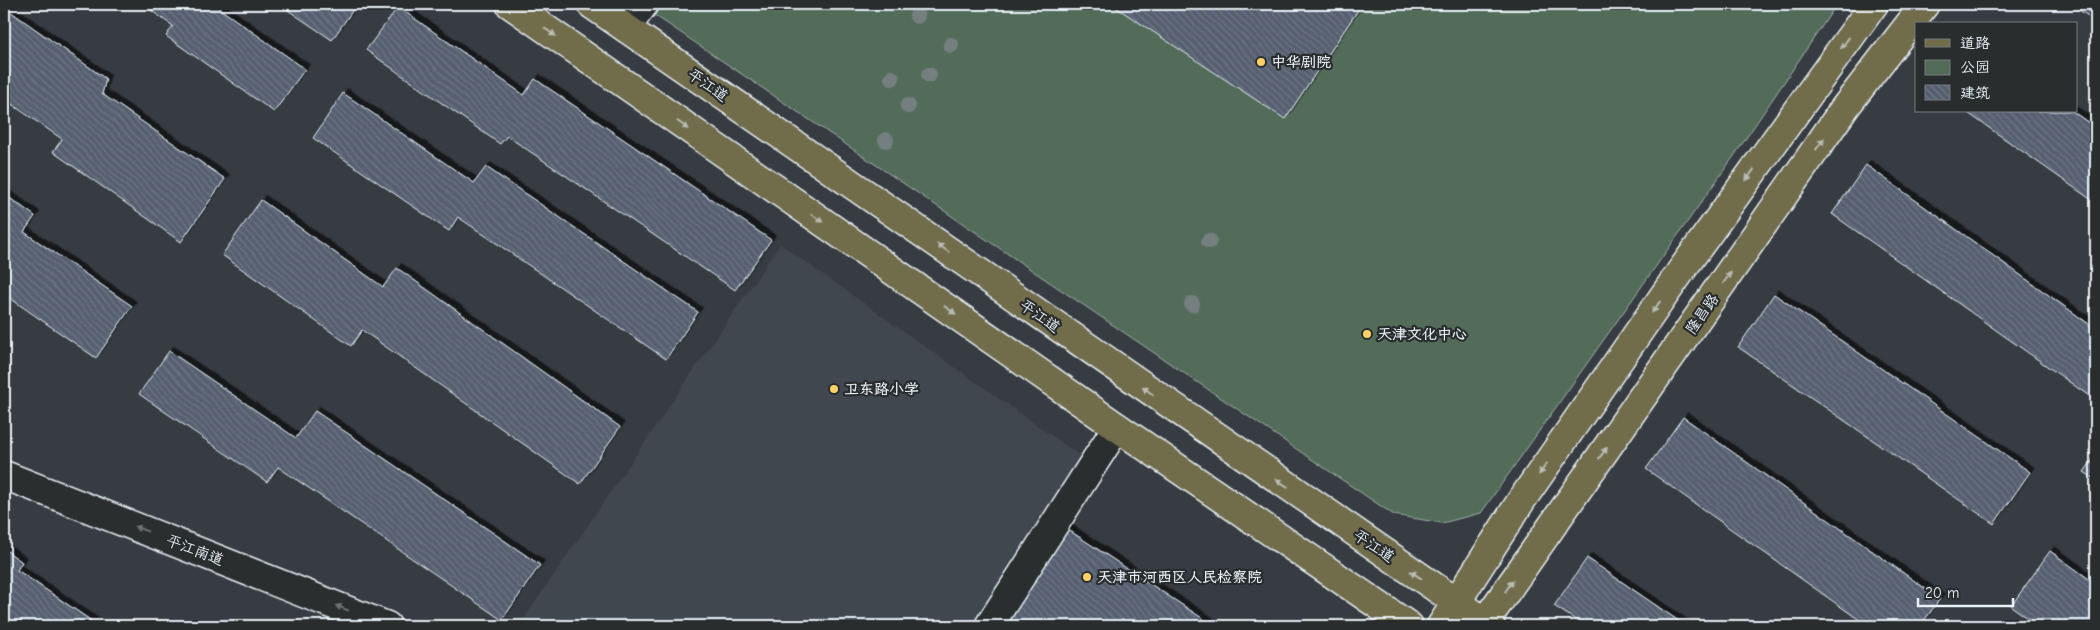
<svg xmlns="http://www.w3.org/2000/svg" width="2100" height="630" font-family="'Comic Neue','LXGW WenKai TC',sans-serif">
	<defs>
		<pattern id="building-back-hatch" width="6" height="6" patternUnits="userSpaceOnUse" patternTransform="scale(1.25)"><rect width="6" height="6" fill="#565f70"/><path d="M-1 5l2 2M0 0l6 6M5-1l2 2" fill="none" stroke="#6e7685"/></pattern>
		<filter id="shadow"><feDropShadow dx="4.5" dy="-4.5" stdDeviation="0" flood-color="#0009"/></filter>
	</defs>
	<rect width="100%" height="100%" fill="#373c42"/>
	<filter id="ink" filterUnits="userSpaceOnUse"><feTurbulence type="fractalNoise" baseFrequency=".02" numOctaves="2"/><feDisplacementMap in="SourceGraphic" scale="10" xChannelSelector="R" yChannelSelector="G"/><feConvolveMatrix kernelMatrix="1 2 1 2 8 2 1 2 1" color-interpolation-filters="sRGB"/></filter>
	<g filter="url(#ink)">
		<polygon fill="#404650" points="780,244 1082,457 972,626 536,626 523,620"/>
		<polygon fill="#536c5a" stroke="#9eaea9" points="638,4 1837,4 1734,156 1481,513 1442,523 1394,515"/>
		<g fill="url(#building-back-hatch)" stroke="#e8f1f8" filter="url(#shadow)">
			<polygon points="142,4 213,4 305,69 274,112 166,36 173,26"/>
			<polygon points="279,4 357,4 332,40"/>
			<polygon points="1111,4 1362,4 1285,119"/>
			<polygon points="2083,4 2096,4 2096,21 2079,10"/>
			<polygon points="4,7 106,79 102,94 225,179 181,242 53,152 62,139 4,99"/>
			<polygon points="398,7 524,95 535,79 771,240 735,290 507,136 500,144 366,50"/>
			<polygon points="343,93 474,183 486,167 698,312 666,359 458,217 449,231 313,138"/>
			<polygon points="1965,111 2072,111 2096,128 2096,203"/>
			<polygon points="1866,165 2096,329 2096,393 2092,398 1832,214"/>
			<polygon points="4,194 35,216 24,232 132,306 96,358 4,294"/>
			<polygon points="261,200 383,287 397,268 620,427 580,484 362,330 351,346 222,255"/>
			<polygon points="1774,294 2030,472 1994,524 1738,347"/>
			<polygon points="169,351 296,438 315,411 540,565 502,620 278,467 267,482 139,394"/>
			<polygon points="1683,417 1940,599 1920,626 1868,626 1646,469"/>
			<polygon points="2096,455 2096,480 2084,472"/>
			<polygon points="1067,529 1214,626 1004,626"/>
			<polygon points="4,549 22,562 17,570 99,626 4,626"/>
			<polygon points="2050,551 2096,584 2096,626 2039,626 2011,606"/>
			<polygon points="1587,558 1686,626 1585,626 1554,606"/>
		</g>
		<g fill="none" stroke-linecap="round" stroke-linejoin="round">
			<defs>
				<g id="minor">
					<polyline points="626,28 644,4"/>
					<polyline points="4,475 387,626"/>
					<polyline points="989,626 1117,427"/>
				</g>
				<g id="major">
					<polyline points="510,4 1117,427 1409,626"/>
					<polyline points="591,4 1491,626"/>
					<polyline points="1441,626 1521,501 1681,271 1874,4"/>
					<polyline points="1482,626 1846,106 1925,4"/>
				</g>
			</defs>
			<use href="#minor" stroke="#e8f1f8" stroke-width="31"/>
			<use href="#major" stroke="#e8f1f8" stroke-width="31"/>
			<use href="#minor" stroke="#2a2d2e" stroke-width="28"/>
			<use href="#major" stroke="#716d4b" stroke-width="28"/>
		</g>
		<g fill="#747f7f">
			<circle cx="917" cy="16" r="8"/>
			<circle cx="951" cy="45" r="8"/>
			<circle cx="929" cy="75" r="8"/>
			<circle cx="892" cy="78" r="8"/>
			<circle cx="908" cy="106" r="8"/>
			<circle cx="886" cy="140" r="8"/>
			<circle cx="1209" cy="241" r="8"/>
			<circle cx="1192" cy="304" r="8"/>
		</g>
		<defs><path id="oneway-solid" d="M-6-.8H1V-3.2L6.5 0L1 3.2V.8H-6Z" transform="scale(1.25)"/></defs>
		<g fill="#b8bcb3">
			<use href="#oneway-solid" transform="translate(550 32) rotate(35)"/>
			<use href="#oneway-solid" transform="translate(1845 43) rotate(126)"/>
			<use href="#oneway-solid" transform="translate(683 125) rotate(35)"/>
			<use href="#oneway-solid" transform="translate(1820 144) rotate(-55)"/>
			<use href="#oneway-solid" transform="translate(1750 175) rotate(126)"/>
			<use href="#oneway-solid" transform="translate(817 218) rotate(35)"/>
			<use href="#oneway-solid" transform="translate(943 248) rotate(-145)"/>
			<use href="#oneway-solid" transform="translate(1727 278) rotate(-55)"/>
			<use href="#oneway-solid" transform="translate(1656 307) rotate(125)"/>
			<use href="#oneway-solid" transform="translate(950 310) rotate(35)"/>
			<use href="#oneway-solid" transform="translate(1148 391) rotate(-145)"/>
			<use href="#oneway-solid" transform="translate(1603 453) rotate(-54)"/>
			<use href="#oneway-solid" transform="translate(1543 469) rotate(125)"/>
			<use href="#oneway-solid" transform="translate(1282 483) rotate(-146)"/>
			<use href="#oneway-solid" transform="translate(1416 575) rotate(-146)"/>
			<use href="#oneway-solid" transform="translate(1509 586) rotate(-56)"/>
		</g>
		<g fill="#6c7275">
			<use href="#oneway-solid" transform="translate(141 529) rotate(-159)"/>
			<use href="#oneway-solid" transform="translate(342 608) rotate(-159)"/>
		</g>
	</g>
	<g fill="#ffd166" stroke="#2a2d2e" stroke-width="2">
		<circle cx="1261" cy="62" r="5"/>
		<circle cx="1367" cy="334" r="5"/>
		<circle cx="834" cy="389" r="5"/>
		<circle cx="1087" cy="577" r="5"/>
	</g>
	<g text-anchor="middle" stroke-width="4.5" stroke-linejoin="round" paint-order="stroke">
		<g font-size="15" font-weight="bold" fill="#e8f1f8" stroke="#2a2d2e" text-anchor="start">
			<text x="1271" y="67">中华剧院</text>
			<text x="1377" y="339">天津文化中心</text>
			<text x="844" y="394">卫东路小学</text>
			<text x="1097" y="582">天津市河西区人民检察院</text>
		</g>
		<g font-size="15" fill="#e8f1f8" stroke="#2a2d2e">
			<text transform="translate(708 85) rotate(35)" y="5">平江道</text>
			<text transform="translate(1702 314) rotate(-55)" y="5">隆昌路</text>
			<text transform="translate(1040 316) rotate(35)" y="5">平江道</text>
			<text transform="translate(1374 546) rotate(34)" y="5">平江道</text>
			<text transform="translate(195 550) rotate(21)" y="5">平江南道</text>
		</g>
	</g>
	<rect width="2100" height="630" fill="none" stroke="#2a2d2e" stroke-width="20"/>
	<rect x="10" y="10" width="2080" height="610" fill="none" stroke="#e8f1f8" stroke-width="2" filter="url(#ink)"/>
	<rect x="1915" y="22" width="162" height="90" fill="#2a2d2e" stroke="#767b7f"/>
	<rect x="1925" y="39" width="25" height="8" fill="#716d4b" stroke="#767b7f"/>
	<text x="1960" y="48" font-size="15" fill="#e8f1f8">道路</text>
	<rect x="1925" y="60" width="25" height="15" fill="#536c5a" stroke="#767b7f"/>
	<text x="1960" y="72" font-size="15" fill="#e8f1f8">公园</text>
	<rect x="1925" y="85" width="25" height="15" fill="url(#building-back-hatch)" stroke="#767b7f"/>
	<text x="1960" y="98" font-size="15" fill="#e8f1f8">建筑</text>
	<path d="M1918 598v8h95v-8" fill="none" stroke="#e8f1f8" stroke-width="2.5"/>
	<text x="1925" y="598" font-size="15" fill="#e8f1f8" stroke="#2a2d2e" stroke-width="4" paint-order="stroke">20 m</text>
</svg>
